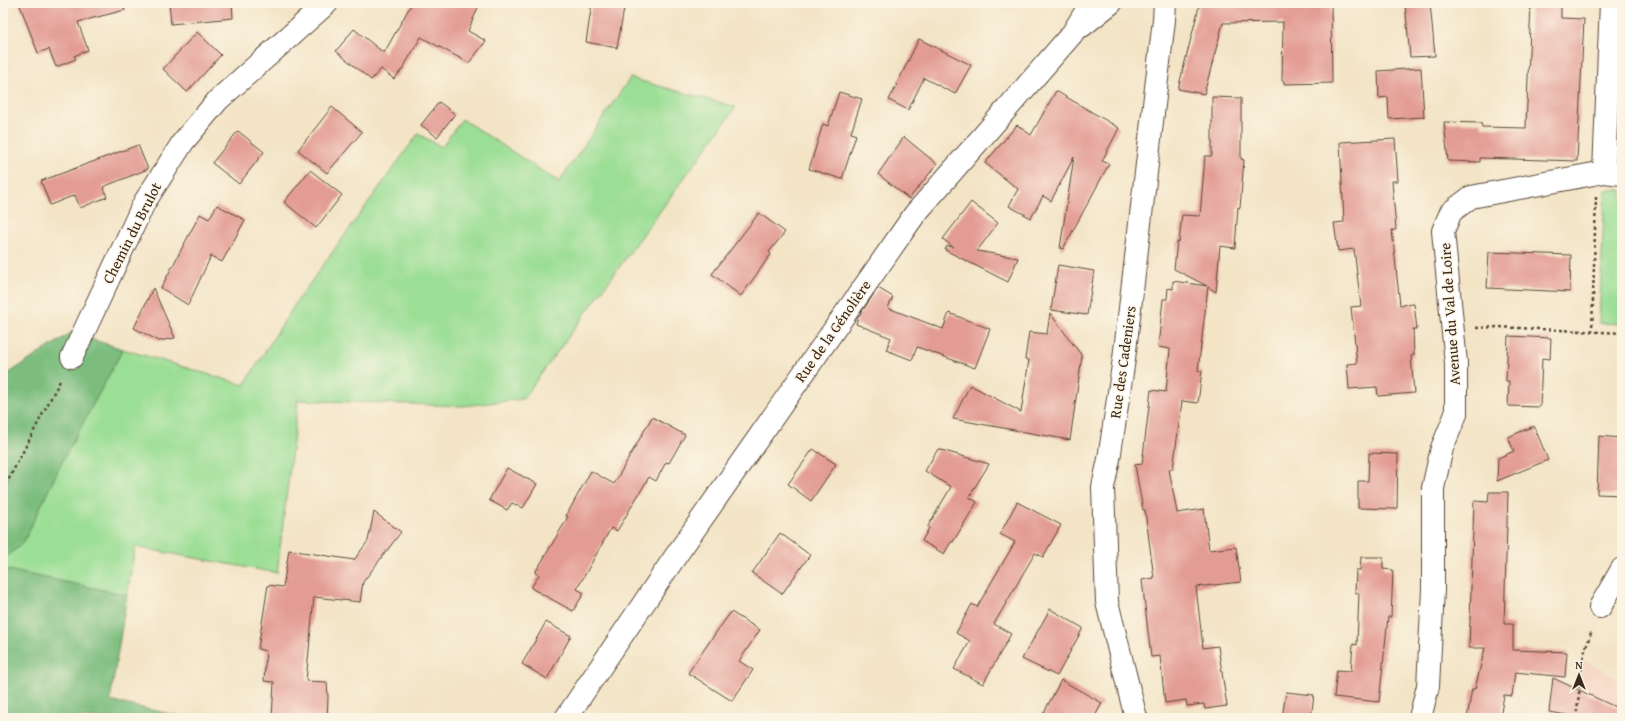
<svg xmlns="http://www.w3.org/2000/svg" width="1625" height="721" font-family="'Gentium Book Plus',serif">
	<rect width="100%" height="100%" fill="#fcf5e5"/>
	<filter id="ink" filterUnits="userSpaceOnUse"><feTurbulence type="fractalNoise" baseFrequency=".025" numOctaves="2"/><feDisplacementMap in="SourceGraphic" scale="8" xChannelSelector="R" yChannelSelector="G"/><feConvolveMatrix kernelMatrix="1 2 1 2 8 2 1 2 1" color-interpolation-filters="sRGB"/></filter>
	<filter id="wash" filterUnits="userSpaceOnUse"><feTurbulence type="fractalNoise" baseFrequency=".012" numOctaves="4" result="noise"/><feDisplacementMap in="SourceGraphic" scale="16" xChannelSelector="R" yChannelSelector="G"/><feGaussianBlur stdDeviation="0.9" result="paint"/><feColorMatrix in="noise" values="0 0 0 0 0 0 0 0 0 0 0 0 0 0 0 0 0 1.4 0 .05"/><feComposite in="paint" operator="in"/></filter>
	<g filter="url(#wash)">
		<rect width="100%" height="100%" fill="#f3e4c6"/>
		<polygon fill="#f5d3c1" points="1585,660 1622,682 1622,718 1571,718"/>
		<g fill="#9bde95" stroke="#6b845a">
			<polygon points="630,78 736,107 523,399 463,406 298,400 277,573 135,547 127,595 3,569 3,560 23,543 63,460 123,349 244,385 297,301 418,134 442,147 462,119 559,182"/>
			<polygon points="1605,190 1622,190 1622,324 1599,323"/>
		</g>
		<g fill="#7cbd7e" stroke="#5c744e">
			<polygon points="71,333 123,349 63,460 23,543 3,560 3,377"/>
			<polygon points="3,569 127,595 110,701 189,718 3,718"/>
		</g>
		<g id="blocks">
			<g fill="#e39c94">
				<polygon points="19,3 124,3 125,10 78,22 88,50 74,56 76,59 56,67 49,49 38,53"/>
				<polygon points="169,3 232,3 233,18 171,24"/>
				<polygon points="412,3 480,3 468,31 486,41 469,63 421,37 403,68 394,79 381,69 371,80 336,51 354,29 384,53"/>
				<polygon points="592,3 625,3 617,48 586,42"/>
				<polygon points="1200,3 1331,3 1332,83 1284,84 1284,81 1282,81 1283,22 1223,23 1204,94 1178,89"/>
				<polygon points="1405,3 1430,3 1435,56 1410,57"/>
				<polygon points="1531,3 1561,3 1561,18 1584,19 1577,161 1480,158 1480,162 1448,161 1444,122 1481,123 1482,127 1526,128"/>
				<polygon points="197,32 221,55 187,92 163,69"/>
				<polygon points="919,39 971,65 955,94 924,78 908,110 889,100"/>
				<polygon points="1421,68 1424,117 1389,119 1388,97 1379,98 1378,71"/>
				<polygon points="1056,91 1119,128 1102,161 1109,164 1063,249 1060,248 1074,157 1051,201 1043,196 1031,218 1009,206 1018,189 985,163 1017,125 1031,135"/>
				<polygon points="839,92 862,99 851,133 856,135 842,179 809,169 823,124 828,126"/>
				<polygon points="1212,97 1241,98 1241,159 1244,160 1240,208 1238,207 1235,248 1220,246 1216,292 1208,287 1198,371 1202,371 1198,403 1182,401 1173,469 1169,469 1177,513 1204,509 1209,550 1236,547 1241,582 1196,587 1203,648 1218,646 1227,706 1205,709 1204,704 1187,706 1186,700 1165,703 1160,656 1151,657 1142,580 1154,578 1145,510 1143,510 1135,465 1142,464 1151,390 1166,392 1170,349 1158,347 1163,299 1167,299 1168,288 1173,289 1173,281 1207,286 1174,269 1177,242 1179,242 1182,215 1200,216 1205,156 1212,156"/>
				<polygon points="439,102 455,114 437,137 421,125"/>
				<polygon points="332,107 362,132 327,173 298,150"/>
				<polygon points="238,131 264,152 239,184 212,163"/>
				<polygon points="904,137 937,164 909,199 878,174"/>
				<polygon points="1395,139 1398,181 1392,181 1396,230 1392,230 1400,305 1414,304 1417,329 1413,329 1414,355 1411,356 1414,393 1378,396 1377,387 1349,389 1347,364 1357,363 1351,307 1361,306 1354,249 1338,251 1334,223 1344,222 1340,142"/>
				<polygon points="138,145 148,169 103,187 107,197 80,208 75,195 50,205 41,181"/>
				<polygon points="310,170 342,195 316,228 284,202"/>
				<polygon points="971,202 998,223 977,251 1018,258 1008,282 945,250 947,246 953,247 943,239"/>
				<polygon points="217,205 245,220 222,262 211,256 188,305 161,288 200,214 209,219"/>
				<polygon points="759,213 785,232 769,252 771,254 741,296 712,274"/>
				<polygon points="1489,252 1571,255 1570,292 1487,288"/>
				<polygon points="1058,265 1094,271 1087,315 1051,310"/>
				<polygon points="153,288 175,338 159,341 134,328"/>
				<polygon points="878,288 893,297 888,308 943,329 949,313 990,329 975,368 917,347 912,360 886,350 891,338 856,324 858,317"/>
				<polygon points="1050,313 1082,356 1070,440 953,419 970,385 1021,412 1029,360 1025,359 1029,332 1047,334"/>
				<polygon points="1508,336 1551,338 1550,359 1542,358 1540,407 1508,406 1509,381 1506,381"/>
				<polygon points="652,417 685,435 669,463 666,462 656,481 649,477 617,531 611,528 577,589 584,593 573,611 531,588 539,575 535,573 568,517 566,516 591,471 614,484"/>
				<polygon points="1534,426 1548,460 1497,481 1498,458 1514,451 1508,437"/>
				<polygon points="1599,436 1622,438 1622,495 1597,494"/>
				<polygon points="813,449 836,464 811,501 788,484"/>
				<polygon points="938,449 989,464 969,497 977,502 953,542 951,542 944,554 922,541 929,528 928,526 951,487 925,471"/>
				<polygon points="1369,453 1398,454 1397,509 1358,508 1358,481 1368,481"/>
				<polygon points="507,468 537,484 523,508 512,503 507,510 489,500"/>
				<polygon points="1489,492 1508,492 1504,624 1513,624 1513,650 1567,652 1565,677 1515,672 1512,696 1504,695 1500,718 1467,718 1472,689 1475,689 1485,648 1469,648 1474,501 1488,502"/>
				<polygon points="1017,502 1061,525 1043,557 1035,553 994,624 1011,634 983,684 954,669 970,641 956,633 972,604 977,607 1015,542 1000,534"/>
				<polygon points="374,512 401,532 363,582 360,602 314,597 306,681 327,682 328,698 327,718 272,718 274,682 264,681 266,651 258,649 268,585 283,587 289,550 354,560 368,541"/>
				<polygon points="780,533 810,555 782,594 752,573"/>
				<polygon points="1361,557 1383,557 1383,569 1393,570 1391,617 1388,617 1379,702 1334,697 1337,670 1351,671 1353,644 1357,645 1359,593 1355,593 1356,570 1360,570"/>
				<polygon points="1050,609 1083,628 1057,676 1022,659"/>
				<polygon points="731,612 760,630 739,661 753,670 732,701 688,673 712,638"/>
				<polygon points="546,622 571,636 547,679 522,664"/>
				<polygon points="1553,678 1622,710 1622,718 1586,718 1549,712"/>
				<polygon points="1061,680 1102,703 1094,718 1041,718"/>
				<polygon points="1286,692 1314,695 1311,718 1282,718"/>
			</g>
		</g>
	</g>
	<g filter="url(#ink)">
		<use href="#blocks" fill-opacity="0" stroke="#574637" stroke-width="1"/>
		<g fill="none" stroke-linecap="round" stroke-linejoin="round">
			<defs>
				<g id="minor">
					<polyline points="1611,3 1604,172 1622,174"/>
					<polyline points="1082,26 1111,3"/>
					<polyline points="72,357 144,203 183,142 218,100 327,3"/>
					<polyline points="1600,607 1622,569"/>
					<polyline points="566,718 675,557 915,214 1072,34 1091,3"/>
					<polyline points="1136,718 1107,602 1103,487 1109,459 1124,359 1164,20 1165,3"/>
					<polyline points="1420,718 1428,686 1433,590 1433,488 1442,448 1456,414 1456,363 1443,231 1451,212 1471,197 1604,172"/>
				</g>
			</defs>
			<use href="#minor" stroke="#574637" stroke-width="24"/>
			<g stroke="#574637" stroke-width="2.5" stroke-dasharray="3 3" stroke-linecap="butt">
				<polyline points="1476,328 1498,327 1622,333"/>
				<polyline points="1592,332 1596,197"/>
				<polyline points="3,490 61,379"/>
				<polyline points="1576,718 1584,653 1592,630"/>
			</g>
			<use href="#minor" stroke="#fff" stroke-width="22"/>
		</g>
	</g>
	<g text-anchor="middle" stroke-width="3" stroke-linejoin="round" paint-order="stroke">
		<g font-size="15" fill="#3b2a1e" stroke="#fcf5e5">
			<text transform="translate(132 233) rotate(-63)" y="5">Chemin du Brulot</text>
			<text transform="translate(1450 314) rotate(-94)" y="5">Avenue du Val de Loire</text>
			<text transform="translate(833 331) rotate(-55)" y="5">Rue de la Génolière</text>
			<text transform="translate(1123 362) rotate(-82)" y="5">Rue des Cadeniers</text>
		</g>
	</g>
	<rect width="1625" height="721" fill="none" stroke="#fcf5e5" stroke-width="16"/>
	<g transform="translate(1579 675)" stroke="#fcf5e5" stroke-width="3" paint-order="stroke">
	<path d="M0-3L7 15L0 10L-7 15Z" fill="#3b2a1e"/>
	<text y="-6" font-size="11" font-weight="bold" text-anchor="middle" fill="#3b2a1e">N</text>
	</g>
</svg>
